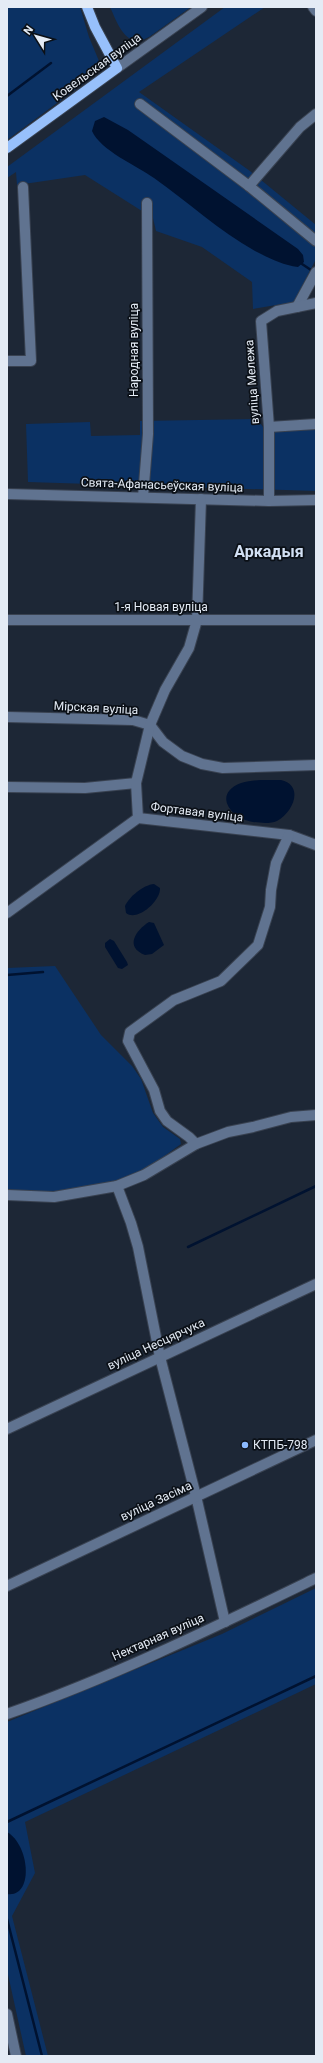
<svg xmlns="http://www.w3.org/2000/svg" width="323" height="2063" font-family="Roboto,sans-serif">
	<rect width="100%" height="100%" fill="#1d2736"/>
	<g fill="#0b3163">
		<polygon points="7,7 80,7 89,37 99,61 95,74 88,80 7,140"/>
		<path d="M110,7H191L149,37L138,42C122,39 116,20 110,7Z"/>
		<polygon points="225,7 265,7 139,92 250,171 316,225 316,259 294,302 253,309 252,282 202,247 156,231 153,218 85,175 17,185 16,172 7,178 7,167"/>
		<polygon points="257,419 266,431 316,429 316,491 28,482 26,424 90,422 91,436 140,435 140,421"/>
		<path d="M55,966L101,1035L132,1066L141,1079L153,1113L163,1127L180,1139L181,1144C167,1154 152,1166 137,1174C94,1195 53,1193 7,1191V968Z"/>
		<polygon points="316,1588 316,1684 25,1822 35,1873 12,1916 48,2056 26,2056 7,1970 7,1722 222,1634"/>
	</g>
	<g fill="#001230">
		<path d="M104,117L128,130L298,249L303,255L304,262L298,267C282,265 269,258 255,251C219,231 188,202 154,178C137,166 100,150 92,131L95,121Z"/>
		<path d="M281,780C304,785 294,812 277,821C270,824 261,823 253,822C231,819 212,794 241,783C254,779 268,780 281,780Z"/>
		<path d="M154,884L160,888C161,901 137,922 126,913L125,906C129,897 143,885 154,884Z"/>
		<path d="M149,922L154,923L164,945L152,954L145,955C124,947 136,930 149,922Z"/>
		<polygon points="110,939 114,941 127,962 128,965 122,969 118,968 105,947 105,943"/>
		<path d="M7,1832C30,1845 34,1898 7,1894Z"/>
	</g>
	<g fill="none" stroke-linecap="round" stroke-linejoin="round">
		<g stroke="#001230" stroke-width="2.5">
			<polyline points="7,96 51,63"/>
			<polyline points="302,264 314,272"/>
			<polyline points="7,975 43,972"/>
			<polyline points="188,1247 316,1186"/>
			<polyline points="7,1822 316,1676"/>
			<polyline points="7,1919 42,2056"/>
		</g>
		<defs>
			<g id="minor">
				<polyline points="313,7 316,11"/>
				<polyline points="117,68 202,7"/>
				<polyline points="140,104 249,186 316,241"/>
				<polyline points="249,186 300,127 316,114"/>
				<polyline points="297,307 316,272"/>
				<polyline points="7,361 31,361 23,187"/>
				<polyline points="269,427 316,424"/>
				<polyline points="7,494 269,501 316,500"/>
				<polyline points="143,497 148,434 147,203"/>
				<polyline points="269,501 269,427 261,321 277,311 316,303"/>
				<polyline points="7,620 316,620"/>
				<polyline points="7,717 133,720 150,725 163,742 182,756 202,764 223,768 316,765"/>
				<polyline points="7,787 85,788 136,783"/>
				<polyline points="138,818 136,783 150,725 165,690 189,648 197,620 201,499"/>
				<polyline points="7,913 138,818 289,835 316,845"/>
				<polyline points="196,1144 189,1137 167,1121 160,1111 154,1090 128,1041 130,1032 174,1000 221,981 258,945 270,907 271,890 276,863 289,835"/>
				<polyline points="117,1186 131,1223 138,1247 160,1357 196,1496 225,1622"/>
				<polyline points="7,1195 54,1197 117,1186 144,1175 196,1144 228,1132 253,1127 291,1117 316,1115"/>
				<polyline points="7,1429 316,1284"/>
				<polyline points="7,1586 316,1440"/>
				<path d="M7,1714C113,1677 215,1627 316,1578"/>
				<polyline points="7,2014 16,2056"/>
			</g>
			<polyline id="major" points="7,148 117,68 95,27 87,7"/>
		</defs>
		<use href="#minor" stroke="#394251" stroke-width="12"/>
		<use href="#major" stroke="#394251" stroke-width="12"/>
		<use href="#minor" stroke="#607390" stroke-width="10"/>
		<use href="#major" stroke="#97c0fb" stroke-width="10"/>
	</g>
	<circle fill="#8bb9fc" stroke="#0b1017" stroke-width="1.5" cx="245" cy="1445" r="4"/>
	<g text-anchor="middle" stroke-width="3.5" stroke-linejoin="round" paint-order="stroke">
		<g font-size="12" fill="#e4ebf5" stroke="#0b1017">
			<text transform="translate(97 67) rotate(-36)" y="4">Ковельская вуліца</text>
			<text transform="translate(134 350) rotate(-90)" y="4">Народная вуліца</text>
			<text transform="translate(252 382) rotate(-94)" y="4">вуліца Мележа</text>
			<text transform="translate(162 485) rotate(2)" y="4">Свята-Афанасьеўская вуліца</text>
			<text x="161" y="611">1-я Новая вуліца</text>
			<text transform="translate(96 708) rotate(3)" y="4">Мірская вуліца</text>
			<text transform="translate(197 812) rotate(7)" y="4">Фортавая вуліца</text>
			<text transform="translate(156 1344) rotate(-25)" y="4">вуліца Несцярчука</text>
			<text transform="translate(156 1501) rotate(-25)" y="4">вуліца Засіма</text>
			<text transform="translate(158 1637) rotate(-24)" y="4">Нектарная вуліца</text>
		</g>
		<g font-size="12" fill="#e4ebf5" stroke="#0b1017" text-anchor="start">
			<text x="253" y="1449">КТПБ-798</text>
		</g>
		<g font-size="16" font-weight="bold" fill="#d2e0f4" stroke="#0b1017">
			<text x="269" y="557">Аркадыя</text>
		</g>
	</g>
	<rect width="323" height="2063" fill="none" stroke="#e4ebf5" stroke-width="16"/>
	<g transform="translate(36 36) rotate(307)" stroke="#0b1017" stroke-width="3" paint-order="stroke">
	<path d="M0-3L7 15L0 10L-7 15Z" fill="#e4ebf5"/>
	<text y="-6" font-size="11" font-weight="bold" text-anchor="middle" fill="#e4ebf5">N</text>
	</g>
</svg>
